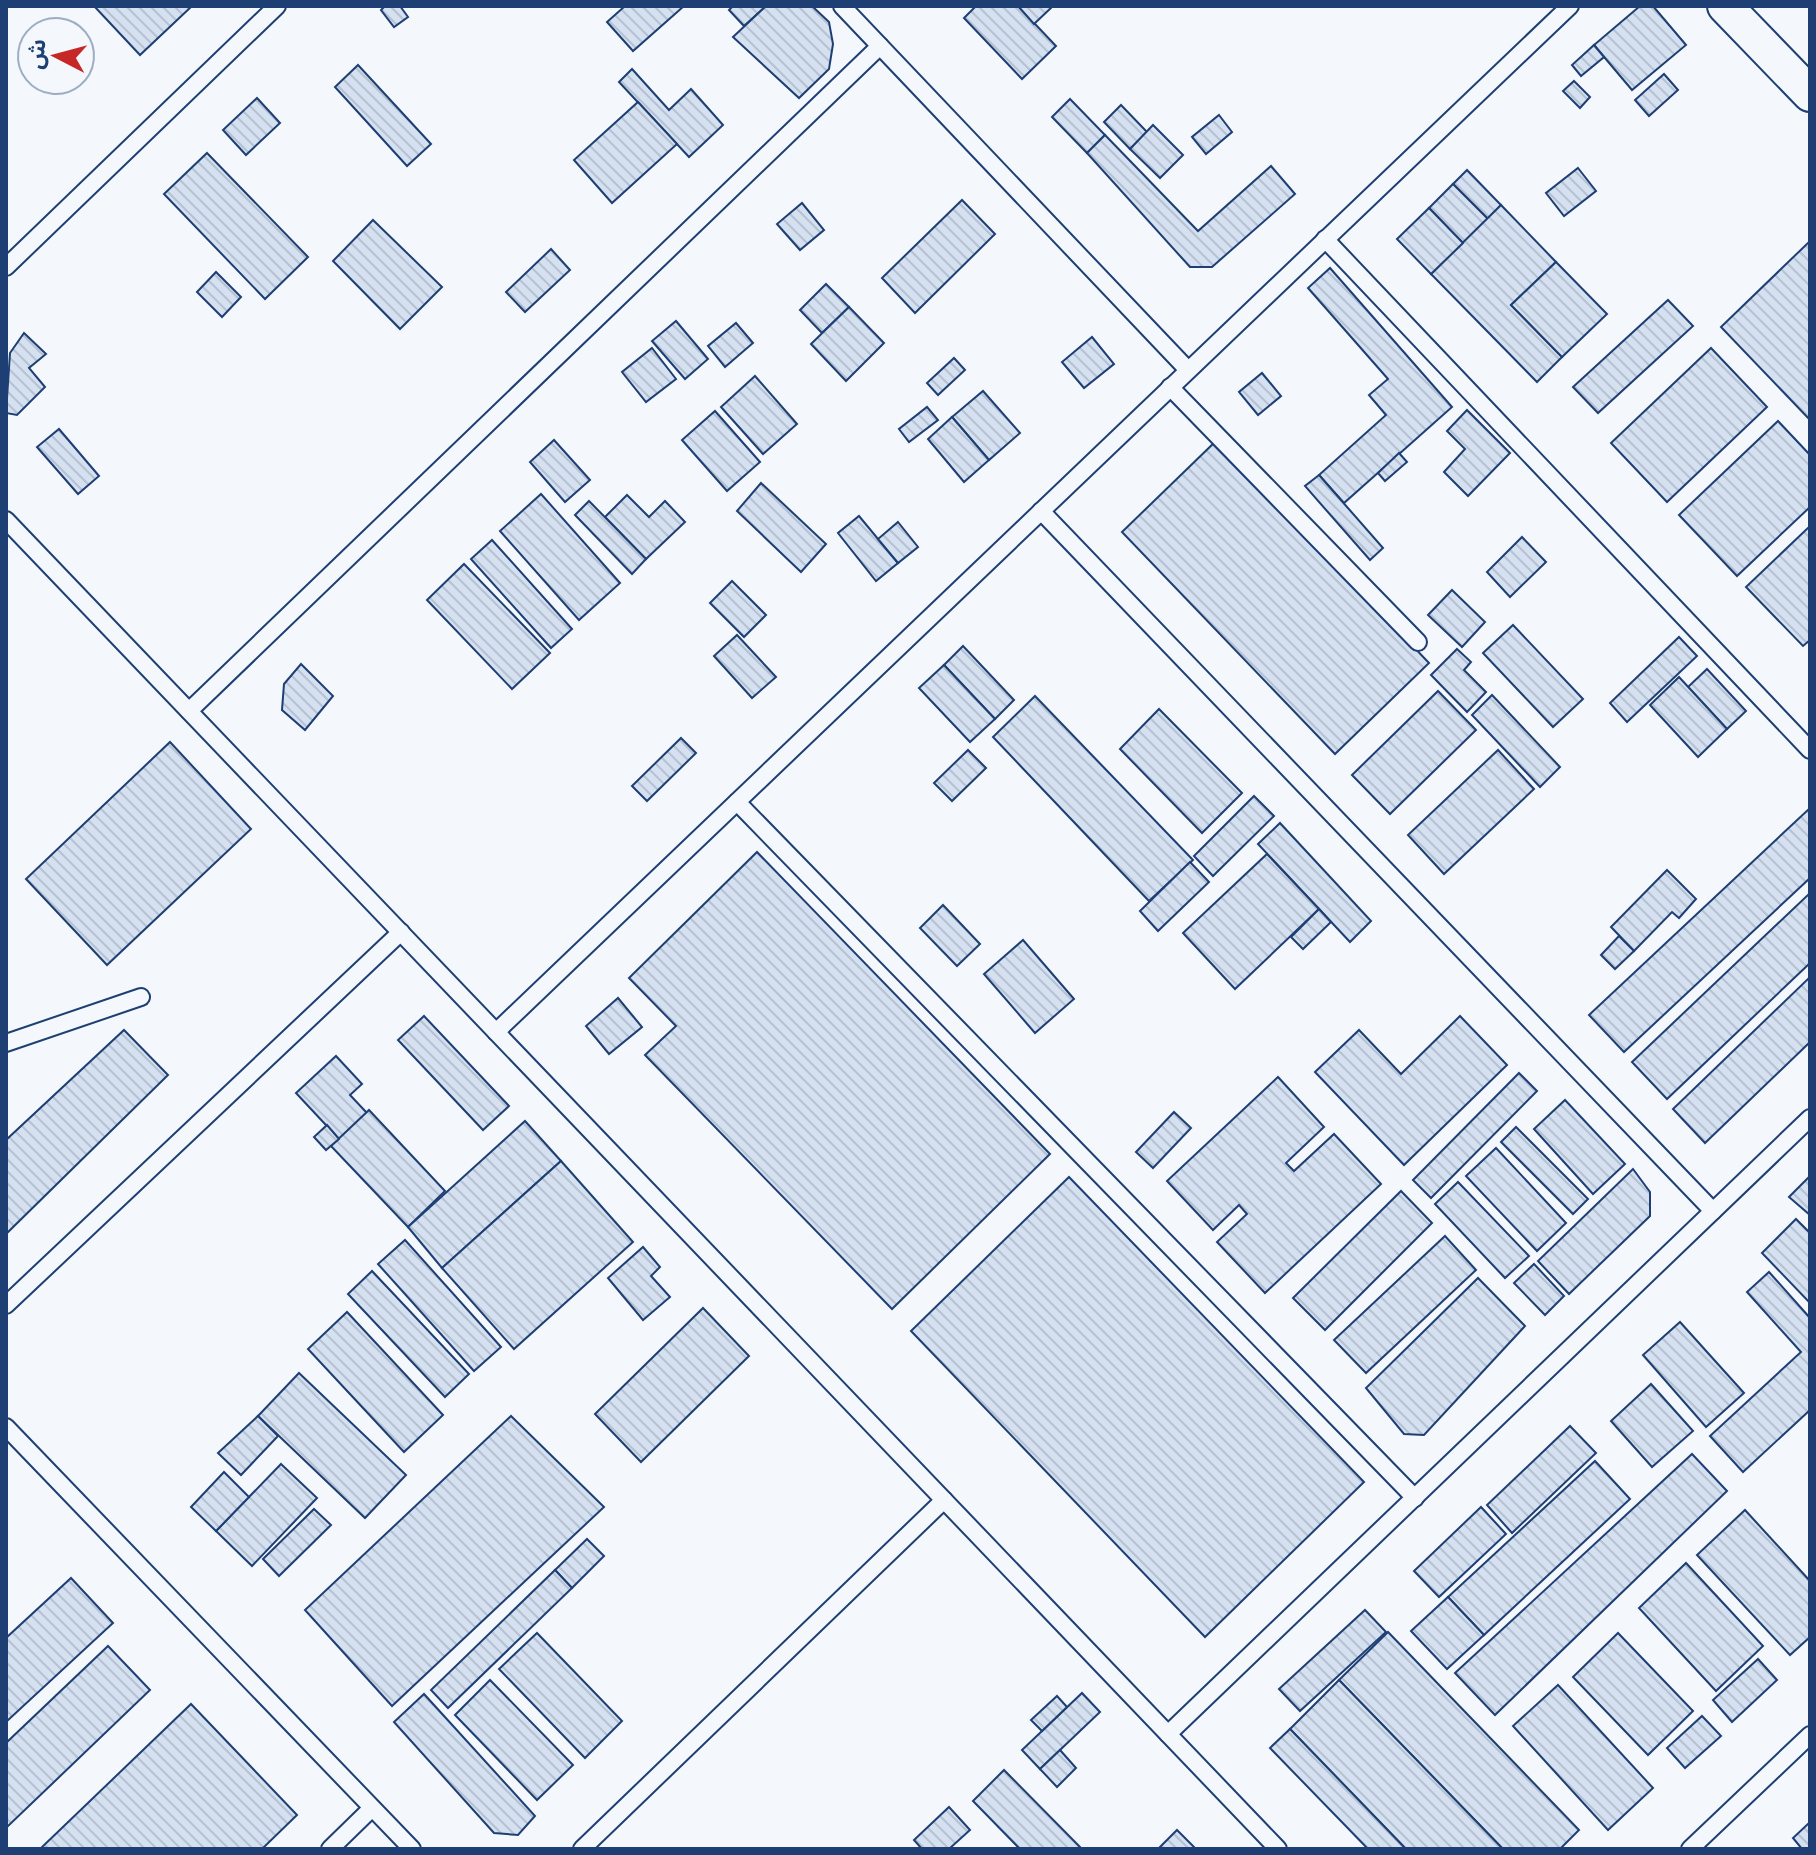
<svg xmlns="http://www.w3.org/2000/svg" width="1816" height="1855" font-family="'Libre Baskerville','Noto Sans Arabic',serif">
	<defs>
		<pattern id="building-back-hatch" width="6" height="6" patternUnits="userSpaceOnUse" patternTransform="scale(2)"><rect width="6" height="6" fill="#d5e0f0"/><path d="M-1 5l2 2M0 0l6 6M5-1l2 2" fill="none" stroke="#b6c1d1"/></pattern>
	</defs>
	<rect width="100%" height="100%" fill="#f4f7fb"/>
	<g fill="url(#building-back-hatch)" stroke="#1d3f73" stroke-width="2">
		<polygon points="94,6 192,6 140,55"/>
		<polygon points="385,6 400,6 408,17 394,27 381,10"/>
		<polygon points="625,6 684,6 633,51 607,22"/>
		<polygon points="733,6 766,6 744,26 729,10"/>
		<polygon points="766,6 812,6 829,22 833,44 829,69 799,98 733,37"/>
		<polygon points="976,6 1018,6 1056,46 1022,79 964,18"/>
		<polygon points="1018,6 1053,6 1034,24"/>
		<polygon points="1640,6 1653,6 1686,45 1632,90 1594,45"/>
		<polygon points="1594,45 1604,57 1581,76 1572,65"/>
		<polygon points="358,65 431,144 407,166 335,87"/>
		<polygon points="632,69 669,110 691,89 723,125 689,157 619,82"/>
		<polygon points="1664,74 1678,90 1649,116 1635,100"/>
		<polygon points="1574,81 1590,97 1580,108 1563,91"/>
		<polygon points="257,98 280,123 246,155 223,130"/>
		<polygon points="1070,99 1105,135 1087,153 1052,117"/>
		<polygon points="638,102 677,144 612,203 574,160"/>
		<polygon points="1121,105 1147,132 1130,149 1104,122"/>
		<polygon points="1219,115 1232,132 1206,154 1192,137"/>
		<polygon points="1153,125 1183,155 1160,178 1130,149"/>
		<polygon points="1105,135 1198,231 1271,166 1295,194 1212,267 1190,267 1087,153"/>
		<polygon points="207,153 308,257 265,299 164,194"/>
		<polygon points="1578,168 1596,191 1564,216 1546,193"/>
		<polygon points="1467,170 1501,205 1488,219 1453,184"/>
		<polygon points="1453,184 1488,219 1463,243 1429,208"/>
		<polygon points="962,200 995,234 915,313 882,278"/>
		<polygon points="802,203 824,230 800,250 777,224"/>
		<polygon points="1501,205 1556,262 1511,305 1562,357 1537,382 1431,274"/>
		<polygon points="1429,208 1463,243 1431,274 1397,239"/>
		<polygon points="373,220 442,287 400,329 333,261"/>
		<polygon points="1810,241 1810,420 1721,327"/>
		<polygon points="551,249 570,270 525,312 506,292"/>
		<polygon points="1556,262 1607,314 1562,357 1511,305"/>
		<polygon points="1330,268 1452,407 1344,503 1319,475 1386,415 1369,395 1388,379 1308,288"/>
		<polygon points="216,272 241,297 222,317 197,292"/>
		<polygon points="826,284 849,307 822,333 800,310"/>
		<polygon points="1668,300 1693,326 1598,413 1573,387"/>
		<polygon points="849,307 884,343 846,381 811,344"/>
		<polygon points="676,321 708,359 685,379 652,341"/>
		<polygon points="736,323 753,343 725,367 708,346"/>
		<polygon points="24,333 46,354 29,368 45,387 17,415 6,413 10,353"/>
		<polygon points="1092,337 1114,364 1084,388 1062,362"/>
		<polygon points="652,348 676,379 646,402 622,372"/>
		<polygon points="1711,348 1767,407 1667,502 1611,443"/>
		<polygon points="954,358 965,370 938,395 927,383"/>
		<polygon points="1262,373 1281,396 1258,415 1239,392"/>
		<polygon points="755,376 797,424 763,454 721,407"/>
		<polygon points="983,391 1020,433 989,460 952,417"/>
		<polygon points="927,407 938,420 909,442 899,429"/>
		<polygon points="1467,410 1510,453 1468,496 1444,472 1465,449 1447,431"/>
		<polygon points="715,411 760,462 727,491 682,440"/>
		<polygon points="952,417 989,460 964,482 928,439"/>
		<polygon points="1778,421 1810,455 1810,507 1737,576 1679,515"/>
		<polygon points="59,429 99,476 78,494 37,447"/>
		<polygon points="554,440 590,480 565,502 530,462"/>
		<polygon points="1217,440 1429,663 1335,754 1122,532"/>
		<polygon points="1399,453 1407,462 1385,481 1378,473"/>
		<polygon points="1319,475 1383,548 1370,560 1305,486"/>
		<polygon points="761,483 826,544 801,572 737,511"/>
		<polygon points="541,494 620,583 579,620 500,531"/>
		<polygon points="627,495 649,517 665,501 685,522 646,559 605,517"/>
		<polygon points="589,501 646,559 632,574 575,515"/>
		<polygon points="859,516 898,563 876,581 838,533"/>
		<polygon points="898,522 918,547 898,563 878,539"/>
		<polygon points="1810,526 1810,640 1803,646 1746,587"/>
		<polygon points="1522,537 1546,562 1510,597 1487,572"/>
		<polygon points="492,540 572,629 551,648 471,559"/>
		<polygon points="464,564 550,653 512,689 427,600"/>
		<polygon points="732,581 766,615 744,637 710,603"/>
		<polygon points="1452,590 1485,622 1462,647 1428,615"/>
		<polygon points="1513,625 1583,699 1553,727 1483,653"/>
		<polygon points="737,635 776,677 752,698 714,656"/>
		<polygon points="1679,637 1697,656 1627,722 1610,703"/>
		<polygon points="963,646 1014,700 995,719 944,665"/>
		<polygon points="1457,649 1471,662 1464,670 1486,692 1467,712 1431,675"/>
		<polygon points="301,664 333,696 305,730 282,710 284,684"/>
		<polygon points="944,665 995,719 970,742 919,688"/>
		<polygon points="1707,669 1746,711 1727,729 1688,687"/>
		<polygon points="1679,677 1727,729 1698,757 1650,705"/>
		<polygon points="1438,691 1476,730 1390,814 1352,775"/>
		<polygon points="1492,695 1560,767 1540,787 1472,715"/>
		<polygon points="1035,696 1193,860 1149,901 993,737"/>
		<polygon points="1159,709 1242,793 1202,833 1120,749"/>
		<polygon points="681,738 696,753 647,801 632,786"/>
		<polygon points="170,742 251,829 107,965 26,879"/>
		<polygon points="968,750 986,768 952,801 934,783"/>
		<polygon points="1498,750 1534,789 1444,874 1408,835"/>
		<polygon points="1254,796 1274,816 1213,876 1194,856"/>
		<polygon points="1810,808 1810,878 1624,1052 1589,1015"/>
		<polygon points="1280,823 1371,921 1350,942 1258,844"/>
		<polygon points="757,852 1050,1154 892,1309 645,1055 676,1026 629,978"/>
		<polygon points="1267,854 1319,909 1235,989 1183,933"/>
		<polygon points="1190,862 1209,882 1158,931 1140,911"/>
		<polygon points="1667,870 1696,899 1679,918 1672,912 1634,951 1611,927"/>
		<polygon points="1810,893 1810,963 1667,1099 1632,1062"/>
		<polygon points="943,905 980,944 957,966 920,928"/>
		<polygon points="1319,909 1331,922 1303,949 1291,937"/>
		<polygon points="1619,936 1634,951 1615,969 1601,955"/>
		<polygon points="1023,940 1074,999 1035,1033 984,974"/>
		<polygon points="1810,977 1810,1042 1705,1143 1673,1109"/>
		<polygon points="618,998 642,1027 609,1054 586,1026"/>
		<polygon points="424,1016 509,1106 483,1130 398,1040"/>
		<polygon points="1460,1016 1507,1065 1404,1165 1315,1072 1359,1030 1401,1074"/>
		<polygon points="124,1030 168,1075 6,1234 6,1140"/>
		<polygon points="336,1056 362,1084 350,1095 367,1113 339,1139 296,1093"/>
		<polygon points="1519,1073 1537,1091 1431,1198 1413,1180"/>
		<polygon points="1278,1077 1324,1127 1286,1163 1294,1171 1334,1134 1381,1184 1265,1293 1217,1242 1247,1214 1239,1205 1213,1230 1167,1181"/>
		<polygon points="1565,1100 1625,1164 1593,1194 1534,1129"/>
		<polygon points="369,1110 445,1191 408,1227 331,1146"/>
		<polygon points="1174,1112 1191,1128 1153,1168 1136,1152"/>
		<polygon points="525,1121 561,1161 442,1268 408,1227"/>
		<polygon points="327,1125 339,1139 326,1150 314,1137"/>
		<polygon points="1516,1127 1588,1199 1573,1214 1501,1142"/>
		<polygon points="1496,1148 1566,1223 1537,1251 1466,1176"/>
		<polygon points="561,1161 633,1242 514,1349 442,1268"/>
		<polygon points="1633,1169 1650,1192 1650,1216 1569,1294 1538,1261"/>
		<polygon points="1810,1176 1810,1215 1789,1197"/>
		<polygon points="1069,1177 1364,1482 1205,1637 911,1331"/>
		<polygon points="1458,1182 1529,1256 1505,1278 1435,1204"/>
		<polygon points="1401,1191 1432,1223 1325,1330 1293,1298"/>
		<polygon points="1796,1219 1810,1233 1810,1303 1762,1253"/>
		<polygon points="1445,1236 1476,1270 1366,1373 1334,1340"/>
		<polygon points="405,1240 501,1347 474,1371 378,1264"/>
		<polygon points="643,1247 660,1267 651,1276 670,1297 643,1320 608,1278"/>
		<polygon points="1534,1264 1564,1296 1545,1315 1514,1283"/>
		<polygon points="372,1271 469,1374 445,1397 348,1294"/>
		<polygon points="1769,1272 1810,1318 1810,1410 1743,1472 1710,1436 1801,1352 1747,1292"/>
		<polygon points="1478,1278 1525,1326 1424,1435 1404,1434 1366,1388"/>
		<polygon points="703,1308 749,1356 641,1462 595,1414"/>
		<polygon points="347,1312 443,1415 404,1452 308,1349"/>
		<polygon points="1680,1322 1744,1393 1706,1427 1643,1355"/>
		<polygon points="299,1373 406,1475 365,1518 258,1416"/>
		<polygon points="1651,1384 1693,1431 1652,1467 1611,1421"/>
		<polygon points="258,1416 278,1436 241,1475 218,1453"/>
		<polygon points="511,1416 604,1507 392,1706 305,1610"/>
		<polygon points="1570,1426 1596,1453 1512,1533 1487,1505"/>
		<polygon points="1692,1454 1727,1491 1495,1715 1455,1673"/>
		<polygon points="1595,1461 1630,1499 1484,1635 1448,1597"/>
		<polygon points="281,1464 317,1498 252,1566 216,1531"/>
		<polygon points="224,1472 249,1497 216,1531 191,1507"/>
		<polygon points="1481,1507 1506,1534 1439,1597 1414,1571"/>
		<polygon points="314,1509 331,1525 279,1576 263,1559"/>
		<polygon points="1745,1510 1810,1581 1810,1637 1790,1655 1697,1555"/>
		<polygon points="587,1539 604,1556 572,1588 555,1570"/>
		<polygon points="1686,1563 1763,1646 1716,1691 1639,1608"/>
		<polygon points="555,1570 572,1588 448,1708 431,1690"/>
		<polygon points="71,1578 113,1623 6,1722 6,1638"/>
		<polygon points="1448,1597 1484,1635 1447,1669 1411,1631"/>
		<polygon points="1365,1610 1386,1632 1300,1711 1279,1689"/>
		<polygon points="1388,1632 1579,1830 1560,1849 1503,1849 1339,1680"/>
		<polygon points="537,1633 622,1721 585,1758 499,1669"/>
		<polygon points="1618,1633 1693,1711 1648,1755 1573,1677"/>
		<polygon points="108,1646 150,1690 6,1828 6,1743"/>
		<polygon points="1758,1659 1777,1680 1732,1722 1713,1700"/>
		<polygon points="490,1680 573,1765 537,1800 455,1715"/>
		<polygon points="1339,1680 1503,1849 1406,1849 1290,1729"/>
		<polygon points="1558,1685 1653,1788 1608,1830 1513,1726"/>
		<polygon points="1082,1693 1100,1712 1040,1769 1022,1750"/>
		<polygon points="424,1694 535,1816 518,1835 494,1833 394,1722"/>
		<polygon points="1057,1696 1067,1707 1042,1731 1031,1720"/>
		<polygon points="191,1704 297,1815 262,1849 40,1849"/>
		<polygon points="1702,1716 1721,1736 1685,1768 1667,1748"/>
		<polygon points="1290,1729 1406,1849 1368,1849 1270,1748"/>
		<polygon points="1060,1750 1076,1768 1057,1787 1040,1769"/>
		<polygon points="1004,1770 1082,1849 1020,1849 973,1801"/>
		<polygon points="949,1807 970,1830 949,1849 922,1849 914,1840"/>
		<polygon points="1810,1822 1810,1849 1802,1849 1793,1838"/>
		<polygon points="1177,1830 1195,1848 1158,1849"/>
	</g>
	<g fill="none" stroke-linecap="round" stroke-linejoin="round">
		<defs>
			<g id="service">
				<polyline points="842,6 1188,370"/>
				<polyline points="1325,239 1810,750"/>
				<polyline points="6,267 277,6"/>
				<polyline points="1170,387 1418,642"/>
				<polyline points="1041,511 1713,1211"/>
				<polyline points="6,520 1278,1849"/>
				<polyline points="189,711 880,46"/>
				<polyline points="737,802 1415,1498"/>
				<polyline points="496,1032 1570,6"/>
				<polyline points="6,1043 141,997"/>
				<polyline points="6,1305 401,932"/>
				<polyline points="6,1427 412,1849"/>
				<polyline points="1168,1734 1810,1118"/>
				<polyline points="330,1849 372,1808"/>
				<polyline points="582,1849 944,1500"/>
				<polyline points="1690,1849 1810,1735"/>
			</g>
			<polyline id="minor" points="1725,6 1810,94"/>
		</defs>
		<use href="#service" stroke="#1d3f73" stroke-width="20"/>
		<use href="#minor" stroke="#1d3f73" stroke-width="38"/>
		<use href="#service" stroke="#f4f7fb" stroke-width="16"/>
		<use href="#minor" stroke="#f4f7fb" stroke-width="34"/>
	</g>
	<rect width="1816" height="1855" fill="none" stroke="#1d3f73" stroke-width="16"/>
	<g transform="translate(56 56) rotate(276)"><circle r="38" fill="#f4f7fb" stroke="#9eadc5" stroke-width="2"/>
	<path d="M0-6L14 30L0 20L-14 30Z" fill="#c62828"/>
	<text y="-12" font-size="22" font-weight="bold" text-anchor="middle" fill="#1d3f73">ش</text>
	</g>
</svg>
